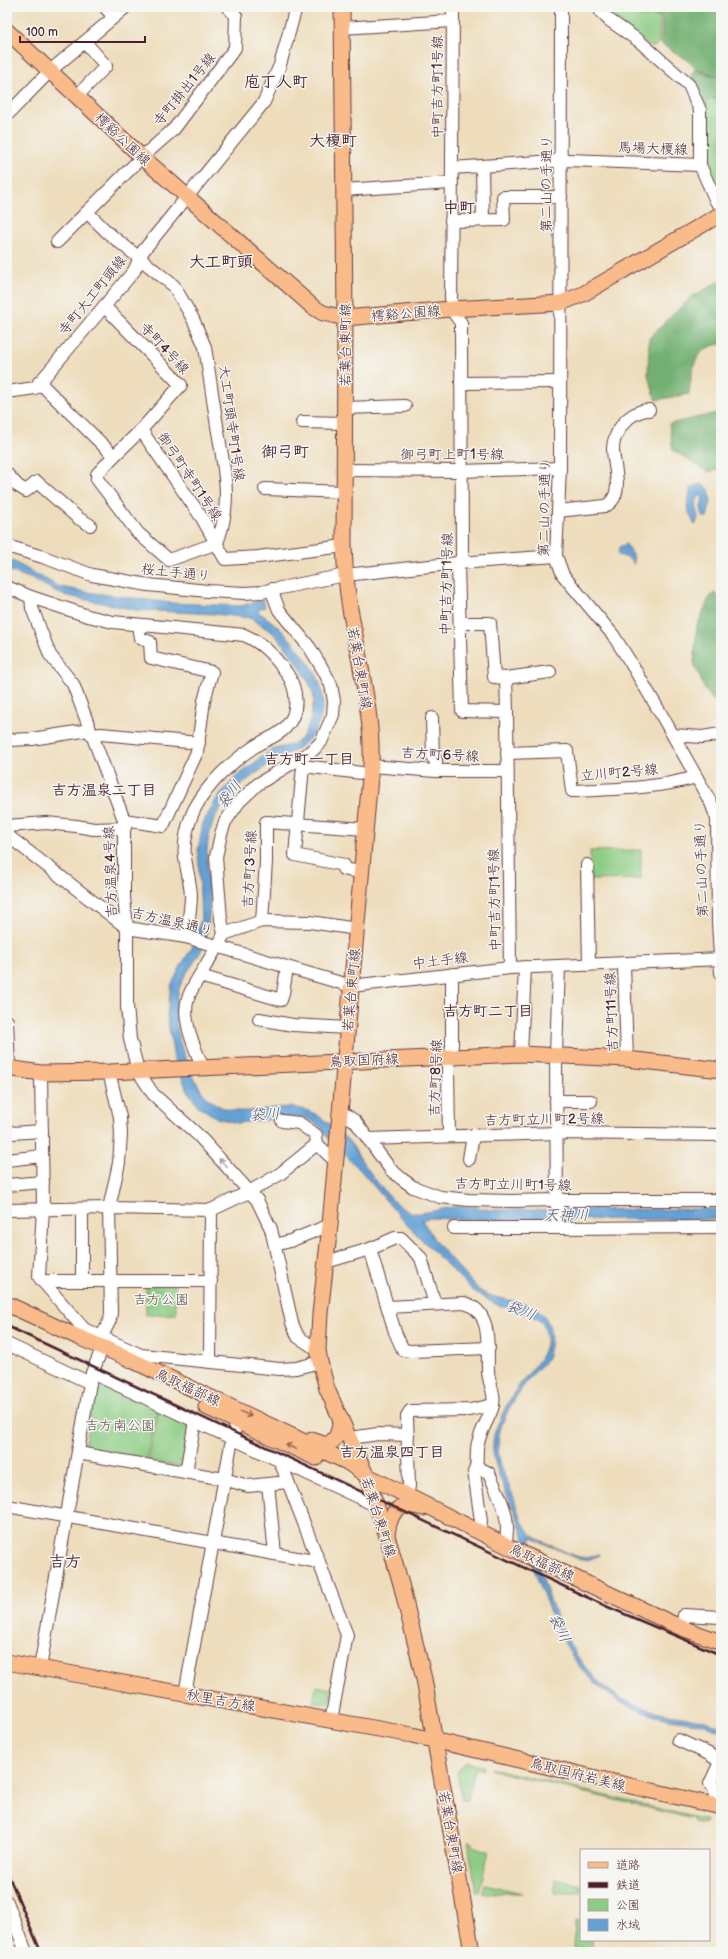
<svg xmlns="http://www.w3.org/2000/svg" width="728" height="1959" font-family="'Balsamiq Sans','Klee One',sans-serif">
	<rect width="100%" height="100%" fill="#f6f6f2"/>
	<filter id="ink" filterUnits="userSpaceOnUse"><feTurbulence type="fractalNoise" baseFrequency=".025" numOctaves="2"/><feDisplacementMap in="SourceGraphic" scale="8" xChannelSelector="R" yChannelSelector="G"/><feConvolveMatrix kernelMatrix="1 2 1 2 8 2 1 2 1" color-interpolation-filters="sRGB"/></filter>
	<filter id="wash" filterUnits="userSpaceOnUse"><feTurbulence type="fractalNoise" baseFrequency=".012" numOctaves="4" result="noise"/><feDisplacementMap in="SourceGraphic" scale="16" xChannelSelector="R" yChannelSelector="G"/><feGaussianBlur stdDeviation="0.9" result="paint"/><feColorMatrix in="noise" values="0 0 0 0 0 0 0 0 0 0 0 0 0 0 0 0 0 1.4 0 .05"/><feComposite in="paint" operator="in"/></filter>
	<g filter="url(#wash)">
		<rect width="100%" height="100%" fill="#eeddbc"/>
		<g fill="#8dcc83" stroke="#6c7657">
			<polygon points="604,7 627,7 642,17 651,15 660,18 659,43 652,48 612,17"/>
			<polygon points="695,69 721,78 721,201 703,163 702,111 687,82"/>
			<polygon points="641,850 641,879 591,880 590,851"/>
			<polygon points="146,1284 175,1284 176,1314 146,1315"/>
			<polygon points="100,1382 158,1408 146,1461 88,1450 85,1446 96,1384"/>
			<polygon points="159,1409 192,1423 184,1467 148,1461"/>
			<polygon points="316,1686 332,1689 330,1701 326,1704 315,1703 314,1699"/>
			<polygon points="466,1762 484,1766 483,1770 475,1768 468,1800 462,1800 457,1772"/>
			<polygon points="491,1768 706,1820 705,1824 694,1822 693,1819 491,1770"/>
			<polygon points="468,1842 472,1842 472,1846 489,1851 479,1892 476,1892"/>
			<polygon points="556,1879 581,1885 581,1893 554,1893"/>
			<polygon points="485,1884 522,1893 482,1893"/>
			<polygon points="575,1921 581,1921 581,1940 592,1940 592,1952 574,1952"/>
		</g>
		<g fill="#72b071" stroke="#5e684e">
			<polygon points="631,7 721,7 721,77 695,68 686,59 661,44 662,18 652,13 644,15"/>
			<polygon points="695,70 721,78 721,99 712,99 707,101 707,118 710,128 704,129 688,81"/>
			<path d="M721,280V344C693,347 692,371 689,394L656,400L648,375L649,338L690,298Z"/>
			<polygon points="721,412 721,469 708,472 673,450 669,424"/>
			<polygon points="714,593 719,596 721,601 721,699 713,700 705,690 694,663 697,626 708,600"/>
		</g>
		<g fill="#63a1d5" stroke="#566080">
			<polygon points="701,484 709,489 711,501 707,517 703,517 701,507 703,497 700,495 695,503 698,518 696,524 694,524 687,507 691,488"/>
			<polygon points="626,544 633,555 634,564 628,558 618,555 619,547"/>
			<path d="M7,560L14,562L60,587L86,592L171,603L241,606L260,601L263,599L265,607L258,610V612C280,625 294,643 309,663C328,689 328,718 306,742C297,751 285,754 275,761C253,774 228,793 216,816C198,852 213,880 209,915C208,927 207,940 201,951C195,963 185,972 180,986C170,1017 180,1050 194,1078C199,1086 202,1094 210,1100C243,1127 278,1094 315,1114C326,1120 338,1131 347,1139C353,1145 356,1152 360,1158C371,1174 391,1204 409,1212C418,1216 443,1208 454,1207C465,1206 478,1207 490,1210L721,1209V1219L485,1220L428,1218L422,1220L438,1245L479,1290C498,1304 536,1296 548,1322C552,1331 551,1345 548,1355C545,1363 537,1370 531,1376C517,1394 499,1420 498,1443C497,1462 506,1479 513,1495C517,1508 521,1524 531,1534C537,1540 570,1554 579,1557L586,1558L598,1554L600,1555L588,1560H581L530,1537C550,1602 570,1683 641,1707C667,1716 695,1716 721,1726V1731C706,1724 693,1722 677,1720C654,1717 629,1709 610,1695C593,1683 579,1668 569,1651C546,1612 534,1566 519,1524C512,1503 500,1483 495,1462C492,1451 492,1440 496,1429C502,1413 510,1398 520,1384C535,1364 554,1351 543,1323L534,1317L493,1303L472,1290L406,1224L361,1171L327,1137L321,1127L308,1119L299,1117L237,1123L217,1118L198,1106L187,1090L174,1059L167,1015L171,986L182,964L193,946L201,919L198,850L203,823L219,795L235,778L271,750L294,744L302,738L310,721L314,700L313,693L308,681L297,662L282,643L272,632L250,618L214,614L136,610L63,595L32,579L7,570Z"/>
		</g>
	</g>
	<g filter="url(#ink)">
		<g fill="none" stroke-linecap="round" stroke-linejoin="round">
			<defs>
				<g id="minor">
					<polyline points="105,7 114,17"/>
					<polyline points="453,7 451,309 461,323 462,558 458,563 462,711 507,712 510,968"/>
					<polyline points="561,7 560,468 556,556 563,575 613,635 629,660 661,714 711,803 717,819 718,921 721,973"/>
					<polyline points="342,28 452,21"/>
					<polyline points="77,96 106,66 85,42"/>
					<polyline points="7,115 50,71 126,7"/>
					<polyline points="700,165 716,201 721,206"/>
					<polyline points="482,166 483,220"/>
					<polyline points="452,168 568,160 700,165 700,110 689,85 639,41 609,20 601,12 600,7"/>
					<polyline points="343,190 451,183"/>
					<polyline points="451,221 504,220 503,197 561,197"/>
					<polyline points="57,242 87,212"/>
					<polyline points="104,306 181,385 141,430"/>
					<polyline points="39,382 114,456 141,430 202,518 225,559 258,557 344,546"/>
					<polyline points="461,383 560,382"/>
					<polyline points="7,392 35,388 134,271 143,251 264,102 280,65 296,7"/>
					<polyline points="345,408 405,406"/>
					<polyline points="302,422 345,423"/>
					<path d="M114,456L97,474V479L138,533L169,560L217,543C233,502 224,468 217,426C213,400 209,373 205,347L193,319L174,286L107,232L87,212L142,157L174,129L235,48L236,16L228,7"/>
					<polyline points="344,470 460,471 560,468"/>
					<polyline points="7,474 18,486 26,491 37,482 78,518 90,525"/>
					<polyline points="265,489 344,492"/>
					<path d="M558,511L605,506C626,496 613,466 613,449C613,437 621,424 630,417C636,413 641,410 649,410"/>
					<polyline points="7,546 43,557 92,575 148,585 208,591 245,593 261,592 345,575 458,563 556,556"/>
					<polyline points="7,587 31,597 32,608 50,655 73,684 124,820 124,897 127,928 127,1006 130,1039 138,1071 153,1094 198,1135 257,1200 271,1229 292,1323 298,1337 318,1350"/>
					<path d="M31,597L88,616L113,622L244,635C263,643 274,656 286,672C298,689 300,713 285,728C277,737 263,740 254,747C231,762 208,784 195,808C188,822 183,843 185,858C187,871 190,882 191,895C191,909 188,923 186,937"/>
					<polyline points="460,623 490,623 494,677 506,678 507,712"/>
					<polyline points="506,678 550,672"/>
					<polyline points="432,718 433,758 436,760 436,771"/>
					<polyline points="92,735 101,734 199,743"/>
					<polyline points="673,735 702,737 721,734"/>
					<polyline points="7,740 32,739 89,730"/>
					<path d="M507,753L567,751L572,791C613,789 656,789 696,777"/>
					<polyline points="371,766 436,771 507,771"/>
					<polyline points="124,820 163,826 197,752 204,701 212,672 151,658 150,642 140,638 138,625"/>
					<polyline points="7,826 46,823 76,826 94,829 125,828"/>
					<polyline points="7,835 127,928 186,937 351,986 510,968 721,959"/>
					<polyline points="587,865 589,965"/>
					<polyline points="361,872 343,869 344,865 295,855 303,766 370,774"/>
					<polyline points="262,921 266,862 266,822 365,829"/>
					<polyline points="224,934 221,919 216,857 221,834 225,822 239,802 258,784 312,751 321,742 333,715 334,701 331,685 325,673 310,648 279,610 271,589"/>
					<polyline points="624,964 627,1059"/>
					<polyline points="559,966 556,1055 557,1228 721,1227"/>
					<polyline points="200,976 281,1000 283,993 287,968"/>
					<polyline points="259,1019 293,1025 348,1028"/>
					<polyline points="7,1021 9,1068"/>
					<polyline points="521,1054 525,967"/>
					<path d="M203,1068C195,1048 181,1020 188,998C192,987 200,975 206,965C212,954 219,946 224,934L262,921L310,922L357,929"/>
					<polyline points="41,1073 43,1209 39,1277 84,1329 141,1355 280,1369 296,1368 320,1362"/>
					<polyline points="556,1101 591,1101"/>
					<polyline points="340,1111 355,1121 391,1170 402,1179 413,1187 440,1197 469,1200 510,1201 557,1200 721,1200"/>
					<polyline points="282,1121 299,1123 316,1135 317,1144"/>
					<polyline points="7,1130 12,1133 42,1131"/>
					<polyline points="449,1136 448,1067 452,1046 452,974"/>
					<polyline points="368,1139 556,1133 721,1135"/>
					<polyline points="469,1159 473,1135"/>
					<polyline points="7,1160 42,1156"/>
					<polyline points="7,1185 43,1182"/>
					<polyline points="82,1209 82,1281"/>
					<polyline points="7,1210 109,1208 211,1210 249,1192 280,1174 317,1144 335,1161"/>
					<polyline points="454,1228 557,1228"/>
					<polyline points="275,1245 290,1241 330,1225"/>
					<polyline points="370,1249 395,1332 403,1350 411,1351 489,1348"/>
					<polyline points="326,1262 370,1249 395,1238 401,1238 421,1258 435,1304"/>
					<polyline points="42,1281 211,1281"/>
					<path d="M388,1307L464,1303C493,1310 487,1348 488,1370C488,1384 497,1394 492,1409C488,1420 481,1430 478,1443C475,1453 479,1464 474,1472L481,1521L479,1532"/>
					<polyline points="7,1344 90,1383 40,1668"/>
					<polyline points="210,1362 211,1210"/>
					<polyline points="92,1373 377,1506"/>
					<polyline points="90,1383 92,1373 99,1356 103,1334 110,1320 111,1313 109,1208 119,1163 121,1135 120,1117 109,1072"/>
					<polyline points="350,1438 378,1434 408,1435"/>
					<polyline points="78,1453 224,1479 248,1486 288,1482"/>
					<polyline points="280,1461 347,1635 331,1720"/>
					<path d="M477,1467L489,1473C500,1499 512,1517 505,1545"/>
					<polyline points="186,1472 195,1421"/>
					<polyline points="268,1484 275,1554"/>
					<polyline points="407,1496 409,1486 407,1416 410,1411 470,1410 493,1405"/>
					<polyline points="7,1506 319,1562"/>
					<polyline points="682,1628 684,1615 721,1617"/>
					<polyline points="185,1694 232,1439 237,1422"/>
					<polyline points="678,1740 709,1754 720,1762 710,1784 715,1790 714,1806"/>
					<polyline points="7,1902 26,1952"/>
				</g>
				<g id="major">
					<path d="M342,7L345,318L344,546C345,574 348,602 354,630C362,676 373,720 371,766L330,1225L320,1314L318,1350L320,1362L327,1389L366,1475L387,1536L401,1584L424,1679L472,1952"/>
					<polyline points="7,31 142,157 313,307 323,313 345,318 451,309 561,303 583,294 721,214"/>
					<polyline points="7,1068 41,1073 109,1072 521,1054 627,1059 721,1070"/>
					<polyline points="7,1304 78,1337 125,1357 347,1462 366,1475 515,1550 682,1628 721,1642"/>
					<polyline points="206,1407 316,1458"/>
					<path d="M312,1440L326,1445C337,1441 339,1431 341,1420"/>
					<path d="M387,1535C390,1511 398,1501 423,1508"/>
					<polyline points="7,1662 412,1735 721,1807"/>
				</g>
			</defs>
			<use href="#minor" stroke="#633c41" stroke-width="14"/>
			<use href="#major" stroke="#633c41" stroke-width="17"/>
			<use href="#minor" stroke="#fff" stroke-width="12"/>
			<use href="#major" stroke="#fabb8b" stroke-width="15"/>
			<g stroke="#4a1f2b" stroke-width="2.5">
				<polyline points="7,1326 608,1607 721,1655"/>
				<polyline points="7,1872 41,1952"/>
			</g>
		</g>
		<defs><path id="oneway-shaft" d="M-6 0H5M1.5-3L5.5 0L1.5 3" fill="none" stroke-width="1.6" stroke-linecap="round" stroke-linejoin="round"/></defs>
		<use stroke="#ae9aa0" href="#oneway-shaft" transform="translate(223 1163) rotate(-132)"/>
		<g stroke="#996556">
			<use href="#oneway-shaft" transform="translate(246 1414) rotate(25)"/>
			<use href="#oneway-shaft" transform="translate(291 1447) rotate(-156)"/>
		</g>
	</g>
	<g text-anchor="middle" stroke-width="3" stroke-linejoin="round" paint-order="stroke">
		<g font-size="14" fill="#4a1f2b" stroke="#f6f6f2">
			<text transform="translate(437 87) rotate(-90)" y="5">中町吉方町1号線</text>
			<text transform="translate(184 89) rotate(-51)" y="5">寺町掛出1号線</text>
			<text transform="translate(123 139) rotate(43)" y="5">樗谿公園線</text>
			<text transform="translate(653 148) rotate(2)" y="5">馬場大榎線</text>
			<text transform="translate(546 184) rotate(-90)" y="5">第二山の手通り</text>
			<text transform="translate(92 295) rotate(-51)" y="5">寺町大工町頭線</text>
			<text transform="translate(406 313) rotate(-5)" y="5">樗谿公園線</text>
			<text transform="translate(345 345) rotate(-90)" y="5">若葉台東町線</text>
			<text transform="translate(165 348) rotate(47)" y="5">寺町4号線</text>
			<text transform="translate(232 423) rotate(82)" y="5">大工町頭寺町1号線</text>
			<text x="452" y="459">御弓町上町1号線</text>
			<text transform="translate(190 476) rotate(56)" y="5">御弓町寺町1号線</text>
			<text transform="translate(544 508) rotate(-89)" y="5">第二山の手通り</text>
			<text transform="translate(176 572) rotate(6)" y="5">桜土手通り</text>
			<text transform="translate(446 584) rotate(-89)" y="5">中町吉方町1号線</text>
			<text transform="translate(360 668) rotate(80)" y="5">若葉台東町線</text>
			<text transform="translate(440 754) rotate(3)" y="5">吉方町6号線</text>
			<text transform="translate(619 772) rotate(-5)" y="5">立川町2号線</text>
			<text transform="translate(249 869) rotate(-87)" y="5">吉方町3号線</text>
			<text transform="translate(701 869) rotate(-92)" y="5">第二山の手通り</text>
			<text transform="translate(110 872) rotate(-92)" y="5">吉方温泉4号線</text>
			<text transform="translate(494 900) rotate(-91)" y="5">中町吉方町1号線</text>
			<text transform="translate(172 921) rotate(13)" y="5">吉方温泉通り</text>
			<text transform="translate(440 960) rotate(-7)" y="5">中土手線</text>
			<text transform="translate(351 990) rotate(-85)" y="5">若葉台東町線</text>
			<text transform="translate(611 1012) rotate(-92)" y="5">吉方町11号線</text>
			<text transform="translate(364 1060) rotate(-3)" y="5">鳥取国府線</text>
			<text transform="translate(435 1078) rotate(-88)" y="5">吉方町8号線</text>
			<text transform="translate(544 1119) rotate(-1)" y="5">吉方町立川町2号線</text>
			<text transform="translate(513 1184) rotate(1)" y="5">吉方町立川町1号線</text>
			<text transform="translate(188 1387) rotate(25)" y="5">鳥取福部線</text>
			<text transform="translate(379 1517) rotate(72)" y="5">若葉台東町線</text>
			<text transform="translate(542 1562) rotate(25)" y="5">鳥取福部線</text>
			<text transform="translate(221 1700) rotate(10)" y="5">秋里吉方線</text>
			<text transform="translate(578 1774) rotate(14)" y="5">鳥取国府岩美線</text>
			<text transform="translate(451 1832) rotate(80)" y="5">若葉台東町線</text>
		</g>
		<g font-size="14" fill="#5e5345" stroke="#f6f6f2">
			<text x="161" y="1304">吉方公園</text>
			<text x="120" y="1430">吉方南公園</text>
		</g>
		<g font-size="15" font-weight="bold" fill="#4a1f2b" stroke="#f6f6f2">
			<text x="309" y="764">吉方町一丁目</text>
			<text x="104" y="795">吉方温泉二丁目</text>
			<text x="488" y="1016">吉方町二丁目</text>
			<text x="392" y="1457">吉方温泉四丁目</text>
		</g>
		<g font-size="15" font-style="italic" fill="#54536f" stroke="#f6f6f2">
			<text transform="translate(229 794) rotate(-52)" y="5">袋川</text>
			<text transform="translate(265 1114) rotate(-3)" y="5">袋川</text>
			<text x="566" y="1220">天神川</text>
			<text transform="translate(521 1310) rotate(22)" y="5">袋川</text>
			<text transform="translate(560 1628) rotate(65)" y="5">袋川</text>
		</g>
		<g font-size="16" font-weight="bold" fill="#4a1f2b" stroke="#f6f6f2">
			<text x="276" y="87">庖丁人町</text>
			<text x="333" y="146">大榎町</text>
			<text x="459" y="213">中町</text>
			<text x="221" y="267">大工町頭</text>
			<text x="285" y="457">御弓町</text>
			<text x="65" y="1567">吉方</text>
		</g>
	</g>
	<rect width="728" height="1959" fill="none" stroke="#f6f6f2" stroke-width="24"/>
	<rect x="580" y="1849" width="130" height="92" fill="#f6f6f2" stroke="#b1a0a2"/>
	<rect x="588" y="1862" width="20" height="6" fill="#fabb8b" stroke="#b1a0a2"/>
	<text x="616" y="1869" font-size="12" fill="#4a1f2b">道路</text>
	<rect x="588" y="1882" width="20" height="6" fill="#4a1f2b" stroke="#b1a0a2"/>
	<text x="616" y="1889" font-size="12" fill="#4a1f2b">鉄道</text>
	<rect x="588" y="1899" width="20" height="12" fill="#8dcc83" stroke="#b1a0a2"/>
	<text x="616" y="1909" font-size="12" fill="#4a1f2b">公園</text>
	<rect x="588" y="1919" width="20" height="12" fill="#63a1d5" stroke="#b1a0a2"/>
	<text x="616" y="1929" font-size="12" fill="#4a1f2b">水域</text>
	<path d="M20 36v6h125v-6" fill="none" stroke="#4a1f2b" stroke-width="2"/>
	<text x="26" y="36" font-size="12" fill="#4a1f2b" stroke="#f6f6f2" stroke-width="3" paint-order="stroke">100 m</text>
</svg>
